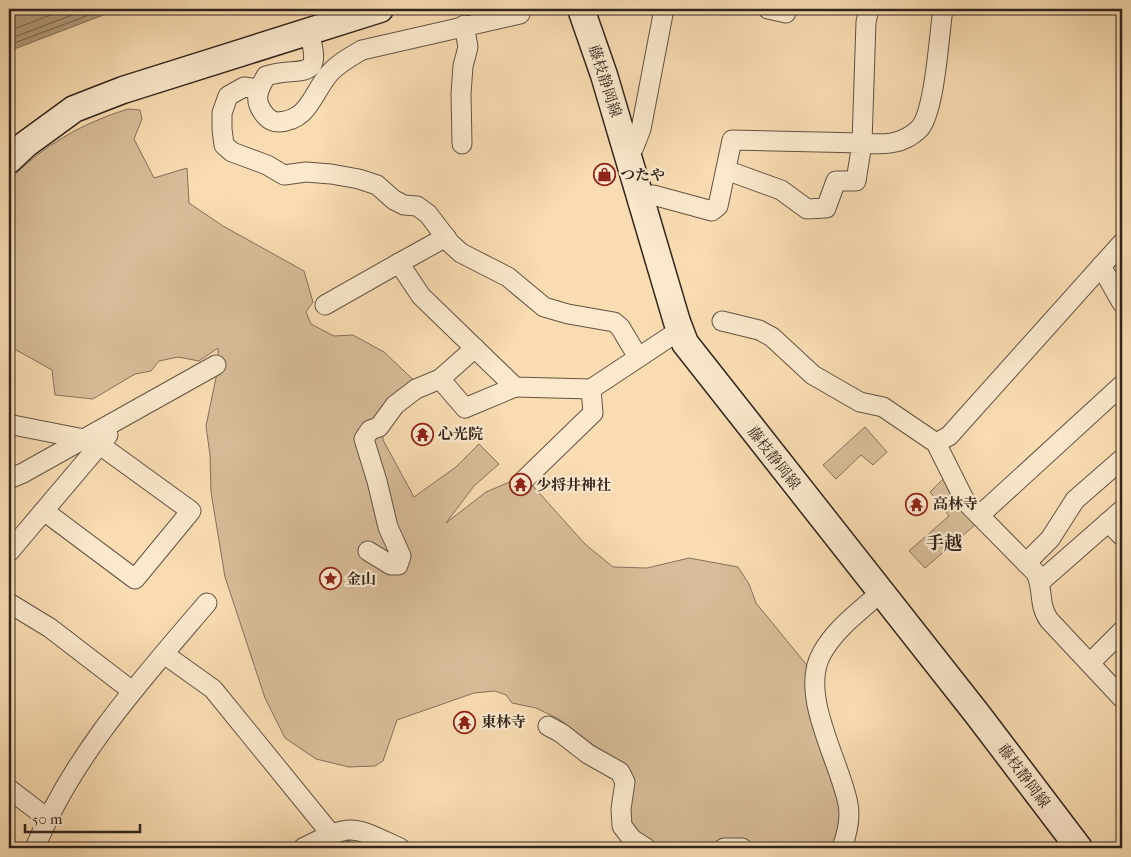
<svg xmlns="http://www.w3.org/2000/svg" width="1131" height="857" font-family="'IM FELL French Canon','Noto Serif JP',serif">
	<rect width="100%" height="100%" fill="#f9dcb2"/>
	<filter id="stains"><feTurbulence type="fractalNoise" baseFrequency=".004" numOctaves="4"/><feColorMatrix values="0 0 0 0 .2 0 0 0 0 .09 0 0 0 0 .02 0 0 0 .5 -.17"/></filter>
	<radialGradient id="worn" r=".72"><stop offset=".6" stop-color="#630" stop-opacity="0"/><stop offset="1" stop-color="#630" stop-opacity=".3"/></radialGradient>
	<g fill="#d7bd99" stroke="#84715b">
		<path d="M128,109L140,110L142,119L134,139L154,178L187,168L189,203L223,226L304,271L313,302L306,312L311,324L334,336L353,335L384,352L422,388L382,427L383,440L414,497L456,467L479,444L499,464L474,486L446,523L486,492L524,476L585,544L613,567L647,568L689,558L738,567L749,584L756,603L810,669L842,802L840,840L833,848H756L741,841L717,843L705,848H675L643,841L631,825L624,768L559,719L536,708L512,703L506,695L495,691L474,693L397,720L383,761L375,766L349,767L316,759L285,738L265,698L225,577L211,492L210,455L206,426L218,368V348L199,361L178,357L159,361L151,371L135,374L93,399L55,395L52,370L9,346V181C41,146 83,123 128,109Z"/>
		<polygon points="865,427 887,452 873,465 861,455 836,479 823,465"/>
		<polygon points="946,476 976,524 925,568 909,551 949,516 930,492"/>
	</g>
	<polygon fill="#b59e7f" stroke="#806e58" points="9,9 119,9 9,51"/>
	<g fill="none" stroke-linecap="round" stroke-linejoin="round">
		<g stroke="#72624e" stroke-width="1">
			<polyline points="9,31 66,9"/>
			<polyline points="9,39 88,9"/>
			<polyline points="9,45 105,9"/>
		</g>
		<polyline stroke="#806e58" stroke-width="4.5" points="345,835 352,848"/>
		<defs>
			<g id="street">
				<polyline points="768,9 786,13"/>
				<path d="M869,9L866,22L862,143C883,145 903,145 919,129C935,113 939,34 943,9"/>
				<path d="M309,33C325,85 297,65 266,76C261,85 255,95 259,105C262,113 269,122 278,122C308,121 312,95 328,75C337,64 350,57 362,50L520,14"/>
				<polyline points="259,89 244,87 228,96 222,113 222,129 224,145 232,152 267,165 284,175 306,172 331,174 359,179 377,185 394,200 404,205 417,206 428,214 450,243 461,253 508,277 544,307 568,314 614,322 620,327 638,357"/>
				<polyline points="462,144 461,94 463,66 468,47 464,25"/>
				<polyline points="627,153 634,147 641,129 664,9"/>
				<polyline points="639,197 653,195 712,211 718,206 732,140 862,143 856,181 836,181 826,208 807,209 781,190 726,170"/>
				<polyline points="446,237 399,263 421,296 515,387 591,389 680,330"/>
				<polyline points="1101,266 1122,303"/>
				<polyline points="325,305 399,263"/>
				<path d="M722,321L759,330L772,337L813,375L860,402L883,407L936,443L965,501L1036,573C1044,590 1038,605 1049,620L1122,698"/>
				<polyline points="475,348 440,379 465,408 515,387"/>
				<polyline points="13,425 84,439"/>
				<polyline points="936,443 949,436 1122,243"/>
				<polyline points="9,479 23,473 216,365"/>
				<polyline points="523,481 593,413 591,389"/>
				<polyline points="44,511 135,579 191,511 100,445"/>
				<polyline points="980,515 1122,385"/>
				<polyline points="1108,522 1122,536"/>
				<polyline points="368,551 391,565 398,565 401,556 388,527 377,481 364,439 370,430 379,427 395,405 416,389 440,379"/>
				<polyline points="9,552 108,435"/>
				<polyline points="1026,563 1050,539 1075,500 1122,459"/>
				<polyline points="1040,582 1122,510"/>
				<polyline points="9,603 50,628 132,691"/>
				<polyline points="164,654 213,689 331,834"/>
				<polyline points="1090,663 1122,631"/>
				<polyline points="548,726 561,733 588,754 620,772 625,782 621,809 622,826 632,839 646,848"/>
				<polyline points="9,789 47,818"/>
				<path d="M35,848C72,756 143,678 207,603"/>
				<path d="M303,848C353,823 350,825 400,848"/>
				<polyline points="724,848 742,848"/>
				<path d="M842,848C847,834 851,819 848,804C840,761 798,694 822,653C836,628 859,612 880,593"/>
			</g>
			<g id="secondary">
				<polyline points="581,9 604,75 677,322 685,343 978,715 1079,848"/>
				<polyline points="9,160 26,144 74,109 123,90 380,9"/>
			</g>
		</defs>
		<use href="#street" stroke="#625342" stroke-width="21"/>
		<use href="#secondary" stroke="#30251d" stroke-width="29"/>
		<use href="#street" stroke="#fbe8cd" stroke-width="19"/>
		<use href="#secondary" stroke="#fbe8cd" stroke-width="26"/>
	</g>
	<defs>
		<symbol id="shop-ring" viewBox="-11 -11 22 22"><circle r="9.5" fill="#fbe8cd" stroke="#8f2418" stroke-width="1.5"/><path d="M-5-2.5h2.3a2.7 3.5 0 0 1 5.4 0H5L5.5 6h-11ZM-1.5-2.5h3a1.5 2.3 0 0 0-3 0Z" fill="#8f2418"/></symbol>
		<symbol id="temple-ring" viewBox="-11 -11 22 22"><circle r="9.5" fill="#fbe8cd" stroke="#8f2418" stroke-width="1.5"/><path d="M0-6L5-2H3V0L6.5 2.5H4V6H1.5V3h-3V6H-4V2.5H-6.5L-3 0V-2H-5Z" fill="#8f2418"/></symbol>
		<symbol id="sight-ring" viewBox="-11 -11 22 22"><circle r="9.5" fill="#fbe8cd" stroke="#8f2418" stroke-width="1.5"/><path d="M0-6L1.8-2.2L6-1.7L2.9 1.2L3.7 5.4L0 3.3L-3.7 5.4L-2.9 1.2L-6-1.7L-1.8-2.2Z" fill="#8f2418"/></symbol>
	</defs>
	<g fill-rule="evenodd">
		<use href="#shop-ring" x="592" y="162" width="25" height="25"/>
		<use href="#temple-ring" x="410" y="422" width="25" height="25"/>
		<use href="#temple-ring" x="508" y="472" width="25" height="25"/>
		<use href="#temple-ring" x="904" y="492" width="25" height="25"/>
		<use href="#sight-ring" x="318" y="566" width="25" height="25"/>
		<use href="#temple-ring" x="452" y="710" width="25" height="25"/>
	</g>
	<g text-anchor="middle" stroke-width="4.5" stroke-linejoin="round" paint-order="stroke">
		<g font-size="15" fill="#30251d" stroke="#fbe8cd">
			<text transform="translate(605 81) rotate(72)" y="5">藤枝静岡線</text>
			<text transform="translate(774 458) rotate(52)" y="5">藤枝静岡線</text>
			<text transform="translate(1024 776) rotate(53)" y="5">藤枝静岡線</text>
		</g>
		<g font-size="15" font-weight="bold" fill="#30251d" stroke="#fbe8cd" text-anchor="start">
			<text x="620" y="180">つたや</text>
			<text x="438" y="439">心光院</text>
			<text x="536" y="490">少将井神社</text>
			<text x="933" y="509">高林寺</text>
			<text x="346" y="584">金山</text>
			<text x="481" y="727">東林寺</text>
		</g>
		<g font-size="18" font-weight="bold" fill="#30251d" stroke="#fbe8cd">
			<text x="944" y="549">手越</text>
		</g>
	</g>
	<rect width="1131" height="857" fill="none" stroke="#f9dcb2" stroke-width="30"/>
	<rect x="10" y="10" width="1111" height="837" fill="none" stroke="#30251d" stroke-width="2.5"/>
	<rect x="15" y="15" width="1101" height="827" fill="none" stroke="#30251d"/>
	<path d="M25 824v8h115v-8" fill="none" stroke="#30251d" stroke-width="2.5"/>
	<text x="32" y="824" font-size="15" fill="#30251d" stroke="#fbe8cd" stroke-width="4" paint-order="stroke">50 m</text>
	<rect width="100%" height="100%" filter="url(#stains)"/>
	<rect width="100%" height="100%" fill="url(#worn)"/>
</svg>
